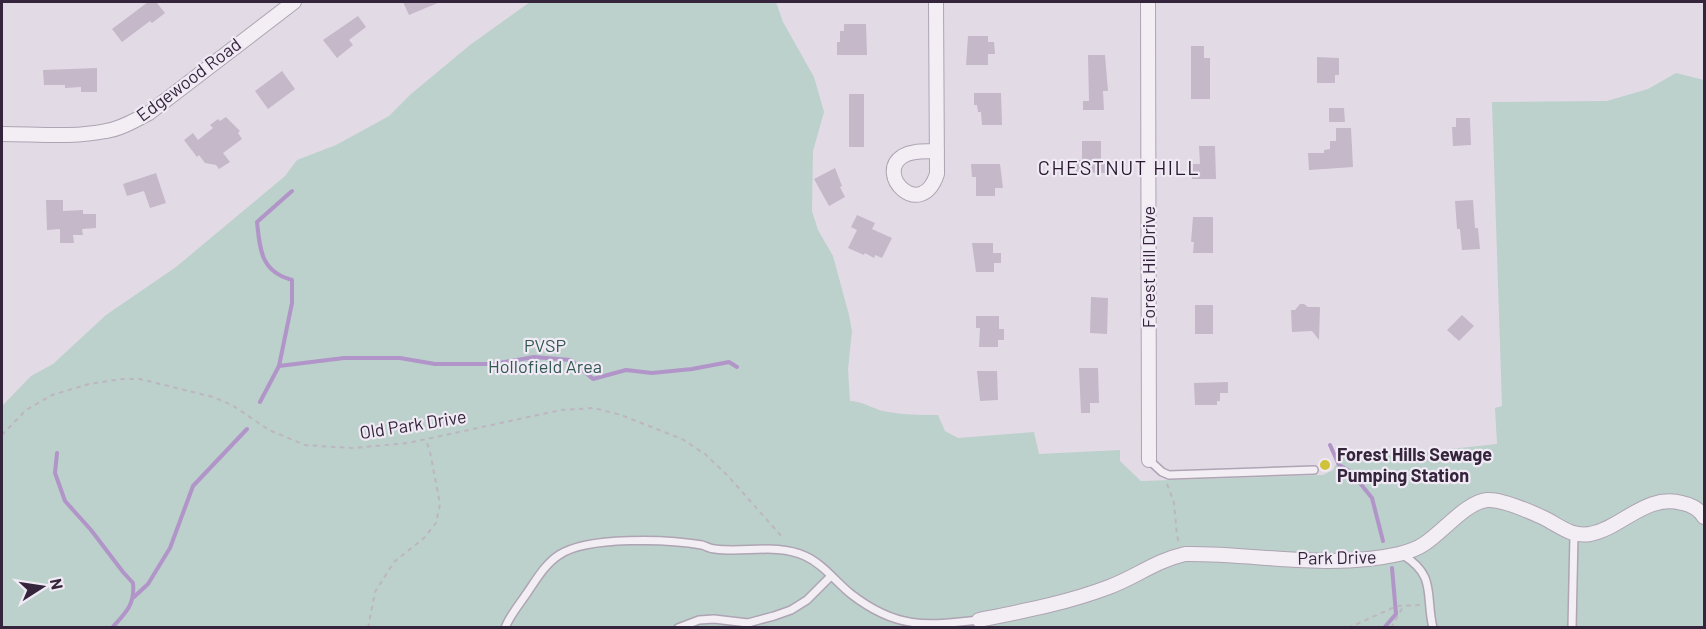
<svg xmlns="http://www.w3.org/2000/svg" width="1706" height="629" font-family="Barlow,sans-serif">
	<rect width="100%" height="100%" fill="#e2dbe6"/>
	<path fill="#bcd0cc" d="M530,2H776L783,22L814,77L824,112L813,151L812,211L818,230L833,256L849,315L852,331L848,369L850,401C864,402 871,408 883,411C902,415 919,415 938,415L945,431L958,438L1034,432L1039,454L1120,450V461L1141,481L1323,475L1333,470L1340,457L1385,456L1497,444L1495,408L1502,406L1492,102L1607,101L1648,89L1676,73L1704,80V627L2,628V406L31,376L53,364L106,315L176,267L285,176L297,160L336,145L389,116L411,94L470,45Z"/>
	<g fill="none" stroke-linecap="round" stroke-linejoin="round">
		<g stroke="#b295c8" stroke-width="4">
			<polyline points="279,366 344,358 400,358 435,364 493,364 534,357 571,360 593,379 626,370 652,373 692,369 729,362 737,367"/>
			<path d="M260,402L279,366L292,303V280C261,272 260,250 257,222L292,191"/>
			<polyline points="1330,445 1339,465 1351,472 1372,498 1383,541"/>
			<path d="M57,453L55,473L65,501L91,530L123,572L133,583C135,605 126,612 112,628"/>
			<polyline points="134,597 148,584 170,548 193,486 247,429"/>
			<polyline points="1384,628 1396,614 1392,568"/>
		</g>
	</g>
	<g fill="#c4b8c9">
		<polygon points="148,2 156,2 165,13 152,23 150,21 122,42 112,29"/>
		<polygon points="403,2 440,2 409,15"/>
		<polygon points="358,16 366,27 349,40 353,45 337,58 323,40"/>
		<polygon points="844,24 866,24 867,55 837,55 837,42 840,42 840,31 844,31"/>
		<polygon points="968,36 988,36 988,42 994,42 995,54 988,54 988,65 966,65"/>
		<polygon points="1191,46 1204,46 1204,58 1210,58 1210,99 1191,99"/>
		<polygon points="1088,55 1105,55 1108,91 1103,91 1104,110 1083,110 1083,101 1089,101"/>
		<polygon points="1317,57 1339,58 1339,75 1335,75 1335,83 1317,83"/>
		<polygon points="97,68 97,92 81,92 81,87 65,88 65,85 44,85 43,70"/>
		<polygon points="282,71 295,89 268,109 255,91"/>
		<polygon points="974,93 1001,93 1002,125 982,125 981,112 978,112 977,105 974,105"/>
		<rect x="849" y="94" width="15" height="53"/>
		<polygon points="1329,108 1344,108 1345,122 1329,122"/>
		<polygon points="226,117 240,131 238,133 242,139 223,153 230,162 219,169 216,165 205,163 199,155 197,157 184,140 193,133 198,140 213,128 210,125 218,119 220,121"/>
		<polygon points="1456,118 1470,118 1471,145 1453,146 1452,127 1456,127"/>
		<polygon points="1336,128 1351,128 1353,167 1309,170 1308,153 1324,153 1324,150 1330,149 1330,141 1336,141"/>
		<polygon points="1082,141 1101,141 1101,160 1107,160 1107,173 1076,172 1076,160 1082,160"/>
		<polygon points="1199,146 1215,146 1216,179 1192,179 1192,164 1200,164"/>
		<polygon points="971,164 1000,164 1003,188 995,188 995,196 976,196 976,177 972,177"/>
		<polygon points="835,168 842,186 840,187 845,197 829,206 814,179"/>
		<polygon points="156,173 166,203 150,208 144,191 127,196 123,184"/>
		<polygon points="46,200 63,200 63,211 83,210 83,214 96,214 96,228 82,229 83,235 73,235 74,243 60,243 60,229 47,230"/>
		<polygon points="1473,200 1475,228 1478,228 1480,249 1462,250 1460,229 1457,229 1455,201"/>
		<polygon points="857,215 875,223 872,229 892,238 882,258 875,255 874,258 865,253 864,255 848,248 857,230 851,227"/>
		<polygon points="1193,217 1213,217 1213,253 1193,253 1194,242 1191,242"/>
		<polygon points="972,243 993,243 993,253 1001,253 1001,263 994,263 994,272 976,272"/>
		<polygon points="1091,297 1108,298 1107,334 1090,333"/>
		<polygon points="1300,304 1304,304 1308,307 1320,307 1319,340 1312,331 1292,332 1291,310 1295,310"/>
		<rect x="1195" y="305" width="18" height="29"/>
		<polygon points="1462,315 1474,326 1459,341 1447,330"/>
		<polygon points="976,316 999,316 999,329 1004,329 1004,340 998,340 998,347 979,347 980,328 976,328"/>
		<polygon points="1079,368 1098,368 1099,403 1090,403 1090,413 1081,413"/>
		<polygon points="977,371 997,371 998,400 980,401"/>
		<polygon points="1228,382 1228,393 1220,393 1220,401 1217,401 1217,405 1195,405 1194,383"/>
	</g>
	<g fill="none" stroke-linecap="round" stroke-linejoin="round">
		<defs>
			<g id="lane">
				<polyline points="1149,460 1162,472 1169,475 1314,470"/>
				<path d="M1403,555C1437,576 1425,595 1433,628"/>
				<path d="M505,628C510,615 519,605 527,593C536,580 545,564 559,555C587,536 669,539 702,545C706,546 710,549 715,549C745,553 777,543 805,556C823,564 836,582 851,594C896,629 925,626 979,620V628"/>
				<polyline points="678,628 699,620 714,619 748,623 774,616 791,610 807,600 831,576"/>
				<polyline points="1572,628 1574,535"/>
			</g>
			<g id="street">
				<path d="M936,2L937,174C921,222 874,174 903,156C913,150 926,152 937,151"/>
				<polyline points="1148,2 1149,460"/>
				<path d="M2,134C36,134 72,138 106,131C121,129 135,120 149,113L294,2"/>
				<path d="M979,620C1024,611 1067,603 1109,587C1136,577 1155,561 1185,554C1255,553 1329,570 1399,554C1407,552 1417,549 1424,544C1442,533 1466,502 1487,500C1501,499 1531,512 1544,518C1560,526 1571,537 1590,534C1622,528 1646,493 1682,503C1692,505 1699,509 1704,517"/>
			</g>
		</defs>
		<use href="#lane" stroke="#aea4b3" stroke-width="10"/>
		<use href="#street" stroke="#aea4b3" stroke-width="16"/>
		<g stroke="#bdb6c0" stroke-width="2" stroke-dasharray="4.5 4.5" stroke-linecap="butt">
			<polyline points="2,435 26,410 52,395 89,384 122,379 140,379 213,397 232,405 269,430 305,445 334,447 353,448 408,443 561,410 594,408 621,415 682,439 705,454 728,476 784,539"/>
			<polyline points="1167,484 1174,503 1177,536 1179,542"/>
			<polyline points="368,628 375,592 394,562 424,538 436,523 440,504 430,452 426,440"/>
			<polyline points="1348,628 1397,606 1421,605"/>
			<polyline points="1391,628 1404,605"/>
		</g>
		<use href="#lane" stroke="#f2eef4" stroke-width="7"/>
		<use href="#street" stroke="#f2eef4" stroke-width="14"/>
	</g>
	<circle fill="#d0c23b" stroke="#f0eaf4" stroke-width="2" cx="1325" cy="465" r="6"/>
	<g text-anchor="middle" stroke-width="4.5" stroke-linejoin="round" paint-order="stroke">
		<g font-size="18" fill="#35253c" stroke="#f0eaf4">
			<text transform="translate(189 80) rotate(-37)" y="6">Edgewood Road</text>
			<text transform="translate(1149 267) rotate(-90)" y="6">Forest Hill Drive</text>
			<text transform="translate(413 425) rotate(-9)" y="6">Old Park Drive</text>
			<text transform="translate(1337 558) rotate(-1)" y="6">Park Drive</text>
		</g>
		<g font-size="18" fill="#325853" stroke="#f0eaf4">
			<text x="545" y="352">PVSP<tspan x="545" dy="21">Hollofield Area</tspan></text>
		</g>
		<g font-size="18" font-weight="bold" fill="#35253c" stroke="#f0eaf4" text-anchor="start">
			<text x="1337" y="461">Forest Hills Sewage<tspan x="1337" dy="21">Pumping Station</tspan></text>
		</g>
		<g font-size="20" letter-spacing="1.5" fill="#27182d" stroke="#f0eaf4">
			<text x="1119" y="175">CHESTNUT HILL</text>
		</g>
	</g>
	<rect width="1706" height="629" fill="none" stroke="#35253c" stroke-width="6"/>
	<g transform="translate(42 587) rotate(78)" stroke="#f0eaf4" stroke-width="4.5" paint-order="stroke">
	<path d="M0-4.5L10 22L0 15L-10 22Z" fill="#35253c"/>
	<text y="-9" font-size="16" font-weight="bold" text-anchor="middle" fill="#35253c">N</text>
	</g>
</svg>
